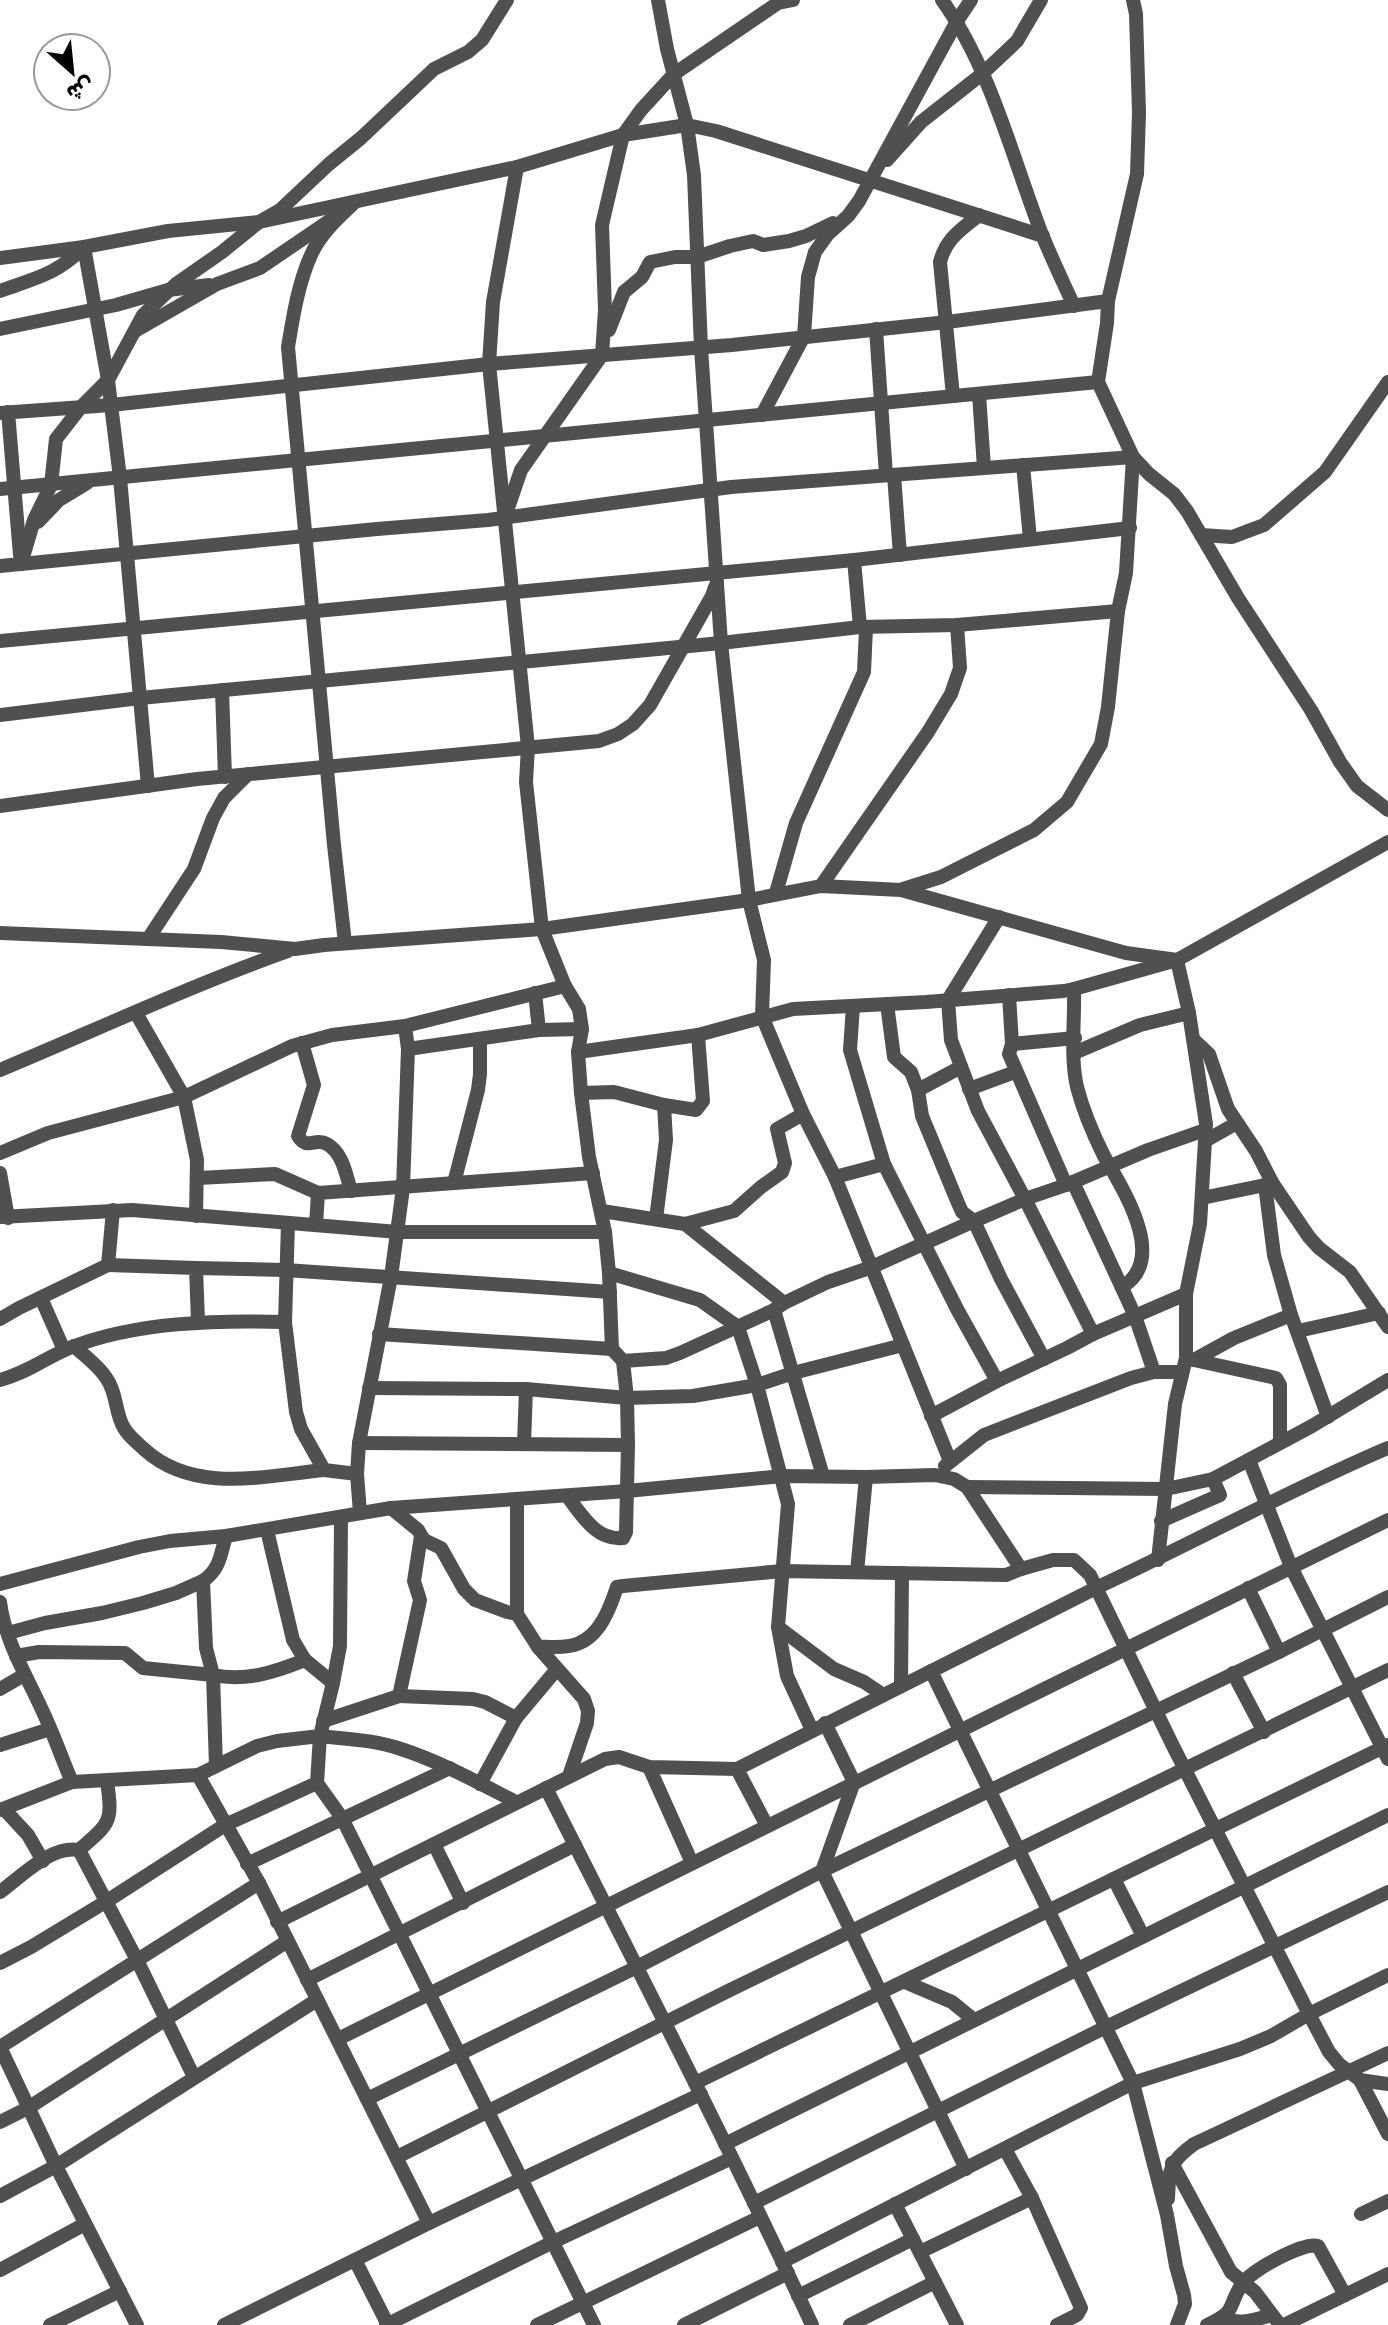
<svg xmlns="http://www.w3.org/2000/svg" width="1388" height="2325" font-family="Rubik,Cairo,sans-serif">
	<rect width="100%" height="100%" fill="#fff"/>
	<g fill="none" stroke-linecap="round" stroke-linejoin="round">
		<g stroke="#505050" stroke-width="14">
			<polyline points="658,0 667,49 687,125 694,175 701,348 721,643 749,900 764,960 762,1016 803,1114 835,1177 950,1461"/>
			<path d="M942,0C990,67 1012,156 1041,232C1051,257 1063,282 1074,306"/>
			<polyline points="1133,0 1136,14 1139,113 1137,174 1108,301 1107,323 1098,382 1133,457 1149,474 1174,494 1187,511 1238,598 1311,710 1340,762 1357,786 1388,810"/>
			<polyline points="887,160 921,122 982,74 1017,41 1041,0"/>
			<path d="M517,167L493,302L489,364L528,747L526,782L542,929L565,986L579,1009L582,1029L578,1052L581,1093L589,1157L605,1232L609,1273L612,1349L623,1361L627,1398L628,1445L626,1532L623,1538C596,1541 582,1515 567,1496"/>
			<polyline points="84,247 108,380 120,478 148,786"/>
			<polyline points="0,258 84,247 168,231 259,222 517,167 623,135 687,125 716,131 1043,236"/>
			<path d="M0,291C35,278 56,275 84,247"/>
			<polyline points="0,329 116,305 168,290 209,285"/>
			<polyline points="876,329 886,475"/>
			<polyline points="609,330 624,292 642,277 650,262 675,257 697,257 730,246 753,241 763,245 789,241 806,236 833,223"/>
			<polyline points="135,331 217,284 260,268 332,219"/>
			<polyline points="979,394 984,468"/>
			<path d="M953,396L940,262C946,238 961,230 979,215"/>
			<polyline points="8,412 20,555"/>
			<polyline points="0,413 111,405 489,364 732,345 947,322 1108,301"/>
			<polyline points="762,415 804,336 808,277 815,252 828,234 848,216 859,201 957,21 971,0"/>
			<polyline points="1023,465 1030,539"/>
			<polyline points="894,475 900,555"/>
			<polyline points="0,489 1098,382"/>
			<polyline points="507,511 521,470 602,355 605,310 602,225 623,135 641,110 674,74 778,3 793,0"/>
			<polyline points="38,522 59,500 87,483"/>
			<polyline points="1201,535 1232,537 1264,525 1325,472 1388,382"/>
			<polyline points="854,560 860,627"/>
			<polyline points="21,564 34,520 51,485 56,439 81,407 108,380 143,315 176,284 222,252 259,222 280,210 329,164 361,138 434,69 468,52 482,40 507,0"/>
			<polyline points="0,566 377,529 488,520 731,487 1133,457 1126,573 1118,611 1108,707 1101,744 1067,802 1034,830 941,877 903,889"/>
			<polyline points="0,641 854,560 1130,528"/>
			<polyline points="222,690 225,777"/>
			<polyline points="0,715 140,698 721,643 860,627 957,625 1118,611"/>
			<polyline points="0,806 197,779 599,741 618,734 633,724 650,705 712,596 715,587"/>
			<polyline points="821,886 928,732 951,694 960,668 957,625"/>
			<polyline points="776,893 796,823 864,672 866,628"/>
			<polyline points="999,917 948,1000 951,1040 978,1111 1025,1199 1093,1334"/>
			<polyline points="0,933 221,942 295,949 324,945 542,929 749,900 821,886 901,890 1126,953 1177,960 1189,1013 1206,1124 1200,1224 1186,1294 1186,1358 1175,1404 1158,1560"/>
			<polyline points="148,939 194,869 213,818 224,798 248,774"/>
			<path d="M345,943L334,845L288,347C293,317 298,284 311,255C320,234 338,218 355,202"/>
			<path d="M1074,989C1075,1021 1070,1056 1077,1087C1083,1110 1093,1134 1104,1156C1122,1188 1169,1259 1122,1287"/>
			<polyline points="535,993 539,1030"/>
			<polyline points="1009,995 1012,1044 1009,1054 1066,1185"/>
			<polyline points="887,1004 894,1057 911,1072 918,1090 922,1116 958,1203 962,1212 974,1221 1001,1279 1044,1359"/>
			<polyline points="853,1006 850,1050 884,1164 957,1309 997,1381"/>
			<polyline points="136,1013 184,1097 197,1160 196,1216"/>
			<polyline points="1194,1040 1209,1054 1228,1109 1256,1151 1273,1184 1309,1237 1319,1248 1350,1272 1388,1327"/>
			<path d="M302,1043L314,1085L298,1136C307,1151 315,1137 327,1144C343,1153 346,1175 351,1191"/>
			<polyline points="1012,1044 1075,1038"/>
			<polyline points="408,1049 539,1030 582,1029"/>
			<polyline points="578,1052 698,1035 793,1009 926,1002 1064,991 1074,989 1177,960 1388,842"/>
			<polyline points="1074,1053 1140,1025 1189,1013"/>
			<path d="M0,1070C96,1030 190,986 288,951"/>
			<polyline points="969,1089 1015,1072"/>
			<polyline points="918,1090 961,1067"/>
			<polyline points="581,1093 614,1092 664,1105"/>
			<polyline points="1205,1141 1237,1123"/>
			<polyline points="0,1153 48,1133 184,1097 292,1046 332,1035 405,1026 565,986"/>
			<polyline points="0,1173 8,1218"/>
			<polyline points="835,1177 884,1164"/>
			<polyline points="198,1178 275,1174 318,1193"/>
			<polyline points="1073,1182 1135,1316 1154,1372"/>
			<polyline points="454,1183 478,1090 480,1074 480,1039"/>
			<polyline points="1273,1184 1265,1185 1274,1255 1291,1315 1328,1417"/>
			<polyline points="1202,1198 1265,1185"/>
			<polyline points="602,1211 685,1224 784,1303"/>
			<polyline points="0,1217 132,1210 398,1232 605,1232"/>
			<polyline points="656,1219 666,1140 664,1105 696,1110 703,1101 698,1035"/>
			<polyline points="288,1224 285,1322 296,1412 301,1429 324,1470 357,1474"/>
			<polyline points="685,1224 734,1211 761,1187 782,1172 785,1163 777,1129 803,1114"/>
			<polyline points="316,1225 318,1193 593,1173"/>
			<polyline points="108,1265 196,1268 198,1321"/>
			<polyline points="196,1268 285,1270 610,1292"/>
			<polyline points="609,1273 700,1300 738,1327 757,1385 788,1504 778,1627 787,1676 812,1730"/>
			<polyline points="41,1298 64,1350"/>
			<polyline points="774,1310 823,1476"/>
			<polyline points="0,1319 19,1308 108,1265 113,1210"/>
			<polyline points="1298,1331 1379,1313"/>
			<polyline points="379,1334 612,1349"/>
			<path d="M74,1346C87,1358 105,1371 111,1387C117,1400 116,1415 124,1428C129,1437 138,1443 145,1450C194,1494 264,1476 324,1470"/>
			<polyline points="1190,1359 1194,1360 1234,1338 1291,1315"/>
			<polyline points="1194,1360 1276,1378 1280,1385 1280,1442"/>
			<polyline points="623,1361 666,1358 680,1353 774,1310 784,1303 828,1282 872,1267 974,1221 1025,1199 1066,1185 1148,1150 1205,1130"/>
			<path d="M0,1380C30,1372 46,1357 72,1347C136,1322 217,1320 285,1322"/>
			<polyline points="369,1388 526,1389 627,1398 693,1396 757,1385 793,1373 903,1345"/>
			<polyline points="931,1416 997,1381 1067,1348 1093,1334 1186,1294"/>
			<polyline points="359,1443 628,1445"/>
			<polyline points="524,1444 526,1389"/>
			<polyline points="1249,1460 1291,1567 1388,1759"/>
			<polyline points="945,1466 984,1435 1131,1378 1154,1372 1182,1372"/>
			<polyline points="967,1487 1166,1489 1213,1479 1312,1426 1388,1380"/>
			<polyline points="517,1499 517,1614 538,1647 584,1699 588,1711 587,1723 569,1776"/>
			<polyline points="391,1508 418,1530 424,1540 441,1548 464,1589 475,1600 507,1612 517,1614"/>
			<polyline points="360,1513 357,1474 359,1443 391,1277 403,1188 408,1049 405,1026"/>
			<polyline points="1161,1521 1220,1495 1213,1479"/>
			<polyline points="267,1530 293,1640 305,1660 333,1683"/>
			<polyline points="857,1572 866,1477"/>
			<polyline points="0,1584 139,1547 170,1541 226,1536 391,1508 627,1491 782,1476 866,1477 935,1475 954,1479 967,1487 1021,1569 1053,1560 1074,1560 1090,1575 1172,1744 1309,2014 1329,2052 1339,2064 1360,2080 1388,2134"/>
			<polyline points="1248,1588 1279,1652"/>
			<path d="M0,1602C5,1642 27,1676 43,1712C54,1735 62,1759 72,1782"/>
			<polyline points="778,1627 834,1669 864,1682 882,1694"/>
			<polyline points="8,1633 45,1623 102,1613 143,1603 176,1593 203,1581"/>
			<path d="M538,1647C550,1646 565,1649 577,1644C600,1636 610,1608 617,1587L623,1586L782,1571L1006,1575L1021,1569"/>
			<path d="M16,1656L39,1652L125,1653L143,1668L213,1675L206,1648L203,1581C220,1569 220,1556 226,1536"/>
			<polyline points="931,1671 1133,2083 1167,2215 1176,2266 1184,2295 1185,2304 1177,2325"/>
			<polyline points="1233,1673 1264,1732"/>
			<polyline points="901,1685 902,1573"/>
			<polyline points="0,1689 24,1675"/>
			<polyline points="399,1696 473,1699 485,1702 516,1718"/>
			<polyline points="323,1721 399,1696 420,1600 414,1581 421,1536"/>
			<polyline points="825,1723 854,1782 822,1871 966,2169"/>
			<polyline points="0,1745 50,1729"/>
			<path d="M216,1766L213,1675C246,1682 275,1672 305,1660"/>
			<polyline points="649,1767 692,1863"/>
			<polyline points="198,1775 259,1883 429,2223"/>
			<polyline points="480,1784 516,1718 557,1669"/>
			<path d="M546,1788C636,1966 728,2144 812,2325"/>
			<path d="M516,1802C479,1783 441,1762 401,1749C375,1740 347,1739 320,1736L317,1783L342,1818L594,2325"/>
			<polyline points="4,1809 28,1835 43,1861"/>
			<polyline points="0,1810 72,1782 198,1775 257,1746 277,1741 320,1736 333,1683 340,1646 341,1518"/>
			<path d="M767,1826L737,1769L1098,1587C1195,1542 1289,1490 1388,1448"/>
			<polyline points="434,1844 463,1903"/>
			<polyline points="79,1850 137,1960 194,2077"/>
			<polyline points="247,1864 450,1768"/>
			<polyline points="1114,1879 1143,1936"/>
			<path d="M0,1892C22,1876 51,1845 79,1850C110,1823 113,1823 107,1781"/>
			<polyline points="277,1922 605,1759 619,1757 649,1767 737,1769"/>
			<polyline points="0,1963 31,1947 107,1901 225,1825 317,1783"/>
			<polyline points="307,1980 575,1845"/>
			<polyline points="905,1982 952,2002 974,2020"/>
			<path d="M338,2039C688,1867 1037,1691 1388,1520"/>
			<polyline points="0,2047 56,2166 137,2325"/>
			<polyline points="0,2047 259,1883"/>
			<polyline points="1360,2080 1388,2084"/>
			<polyline points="695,2083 1388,1745"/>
			<polyline points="367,2099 635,1968 822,1871 1279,1652 1388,1597"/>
			<polyline points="0,2122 28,2108 286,1942"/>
			<polyline points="725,2144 1388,1815"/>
			<polyline points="1005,2149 1032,2198 1081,2308 1077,2315 1057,2325"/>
			<polyline points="397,2157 730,1990 1388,1670"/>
			<polyline points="1172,2163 1231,2272 1255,2292 1280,2325"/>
			<polyline points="0,2196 56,2166 317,2000"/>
			<path d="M1168,2199C1169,2169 1169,2162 1194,2144L1388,2053"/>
			<polyline points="754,2203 1106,2027 1388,1892"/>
			<polyline points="895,2204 957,2325"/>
			<polyline points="1361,2214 1388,2201"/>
			<polyline points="920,2252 1032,2198"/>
			<polyline points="355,2260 388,2325"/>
			<polyline points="782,2262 1133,2083 1240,2049 1271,2036 1309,2014 1388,1975"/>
			<polyline points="0,2270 85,2224"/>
			<polyline points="798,2296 913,2239"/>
			<path d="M1223,2318C1240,2325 1254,2320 1272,2315"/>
			<polyline points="50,2325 120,2291"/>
			<polyline points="224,2325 429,2223 701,2094"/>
			<polyline points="386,2325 553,2242 732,2158"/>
			<polyline points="537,2325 760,2217"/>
			<polyline points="684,2325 788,2273"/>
			<polyline points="850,2325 935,2282"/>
			<path d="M1207,2325C1239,2310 1226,2308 1242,2284C1252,2270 1303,2242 1318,2246L1345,2295"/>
			<polyline points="1284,2325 1388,2274"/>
		</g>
	</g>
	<g transform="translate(72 72) rotate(153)"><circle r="38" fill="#ffffff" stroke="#999999" stroke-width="2"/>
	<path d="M0-6L14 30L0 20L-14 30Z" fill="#000000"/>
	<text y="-12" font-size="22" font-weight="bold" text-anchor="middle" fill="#000000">ش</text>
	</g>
</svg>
